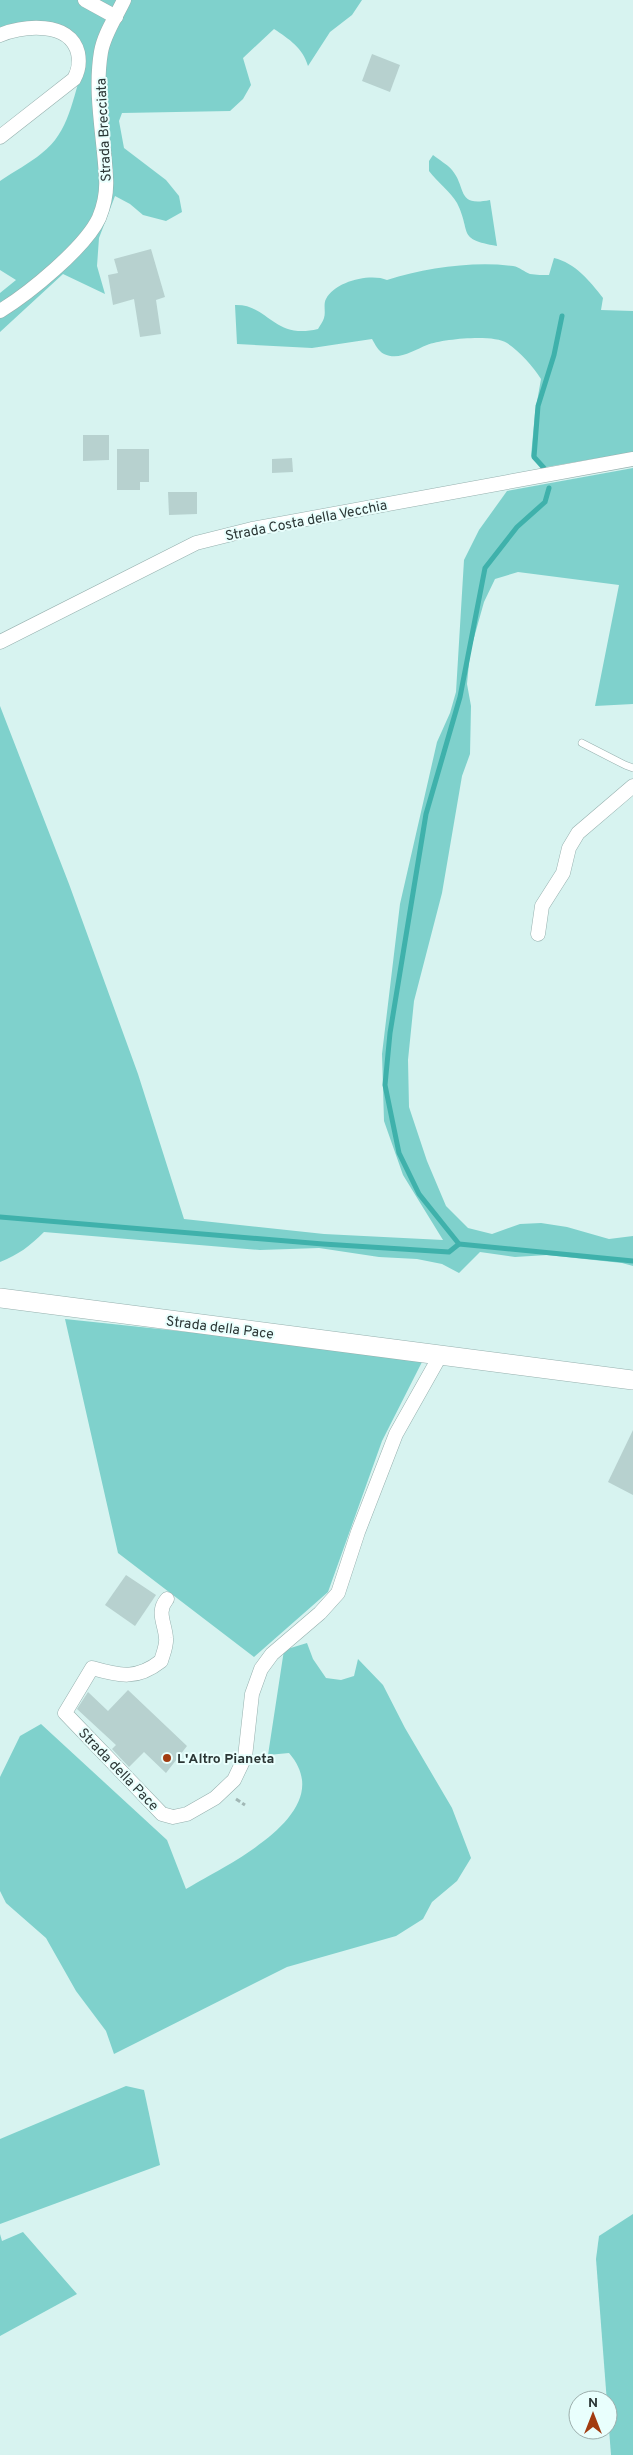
<svg xmlns="http://www.w3.org/2000/svg" width="633" height="2455" font-family="Overpass,sans-serif">
	<rect width="100%" height="100%" fill="#d7f3f0"/>
	<g fill="#7fd1cc">
		<path d="M0,0H362L352,15L330,32L308,66C303,48 289,39 274,29L243,58L251,85L243,99L230,111L122,113L119,121L124,148L166,180L179,196L182,212L166,221L143,215L130,204L115,196L99,238L97,266L105,294L63,274L0,332V293L16,280L0,270V181C14,171 29,164 42,153C69,133 73,97 83,67L64,28L0,34Z"/>
		<path d="M433,155C439,160 447,164 452,170C467,188 456,207 490,200L497,246C456,239 472,233 457,203C451,192 437,182 429,171V161Z"/>
		<path d="M554,258C575,263 590,281 603,298L601,310L633,311V452L541,468L531,456L535,413L541,379C533,366 520,352 507,343C493,334 443,339 427,345C414,350 399,361 384,354C378,351 375,344 372,339L312,348L237,344L235,305C269,304 273,340 318,329C320,325 323,322 324,318C326,312 323,304 326,299C335,281 371,273 387,280C426,268 472,261 513,266C520,267 524,272 530,274C536,275 543,275 549,275Z"/>
		<path d="M633,468V704L595,706L619,585L518,572L495,579L484,602L470,652L467,684L471,706L470,754L462,776L442,893L414,1001L408,1060L409,1107L427,1161L446,1206L468,1228L492,1234L520,1224L541,1223L567,1227L609,1239L633,1236V1266L622,1263L547,1255L515,1257L480,1252L459,1273L442,1264L417,1259L379,1257L319,1248L260,1250L44,1232C30,1246 18,1255 0,1262V706L69,884L138,1074L184,1219L324,1234L443,1240L403,1175L384,1121L382,1054L400,904L437,742L450,713L456,692L464,560L479,530L507,491Z"/>
		<polygon points="65,1319 328,1347 423,1360 382,1441 328,1592 254,1657 118,1553"/>
		<path d="M307,1643L313,1659L326,1678L341,1680L354,1676L358,1659L383,1685L405,1728L452,1808L471,1858L457,1881L432,1902L423,1919L396,1936L287,1967L114,2054L106,2031L76,1991L46,1938L6,1903L0,1891V1777L20,1736L41,1724L167,1840L186,1889C226,1865 341,1813 289,1753L268,1755L284,1650Z"/>
		<polygon points="126,2086 144,2090 160,2165 0,2224 0,2139"/>
		<polygon points="633,2214 633,2455 611,2455 596,2259 599,2236"/>
		<polygon points="23,2232 77,2294 0,2336 0,2234 2,2241"/>
	</g>
	<g fill="none" stroke-linecap="round" stroke-linejoin="round">
		<g stroke="#3fb1ab" stroke-width="5">
			<polyline points="544,468 534,457 538,406 554,355 562,316"/>
			<polyline points="549,488 545,502 517,527 485,568 460,697 426,814 390,1033 385,1085 399,1153 419,1194 459,1244 633,1261"/>
			<polyline points="0,1217 323,1244 449,1252 459,1244"/>
		</g>
	</g>
	<g fill="#b7d1cf">
		<polygon points="372,54 400,65 390,92 362,81"/>
		<polygon points="151,249 165,297 156,300 161,334 140,337 134,299 113,305 108,275 118,273 114,259"/>
		<polygon points="83,435 109,435 109,460 83,461"/>
		<polygon points="117,449 149,449 149,482 140,482 140,490 117,490"/>
		<polygon points="292,458 293,472 272,473 272,459"/>
		<polygon points="168,492 197,492 197,514 169,515"/>
		<polygon points="633,1430 633,1495 608,1482"/>
		<polygon points="126,1575 156,1595 135,1626 105,1605"/>
		<polygon points="128,1690 187,1746 166,1773 144,1752 129,1767 112,1749 116,1745 77,1709 88,1692 108,1711"/>
	</g>
	<g fill="none" stroke-linecap="round" stroke-linejoin="round">
		<defs>
			<polyline id="lane" points="582,743 625,765 633,768"/>
			<g id="street">
				<polyline points="85,0 116,17"/>
				<path d="M0,35C23,26 70,20 78,53C80,63 79,70 74,79L0,137"/>
				<path d="M0,311C28,294 85,248 99,218C104,206 107,190 106,177C104,137 94,93 101,52C104,34 116,17 124,0"/>
				<polyline points="0,642 196,543 252,529 633,459"/>
				<polyline points="538,934 542,906 563,873 569,848 578,833 633,786"/>
				<path d="M167,1599C156,1612 165,1623 166,1638C167,1645 163,1654 161,1661C137,1680 120,1676 92,1668L65,1713L162,1814L173,1817L187,1814L215,1798L234,1780L245,1757L252,1694L261,1669L272,1654L320,1613L338,1593L358,1532L396,1434L440,1356"/>
			</g>
			<polyline id="secondary" points="0,1298 633,1380"/>
		</defs>
		<use href="#lane" stroke="#96b0ae" stroke-width="8"/>
		<use href="#street" stroke="#96b0ae" stroke-width="15"/>
		<use href="#secondary" stroke="#96b0ae" stroke-width="20"/>
		<polyline stroke="#a1b7b5" stroke-width="3" stroke-dasharray="5 2.5" stroke-linecap="butt" points="236,1799 245,1805"/>
		<use href="#lane" stroke="#fff" stroke-width="7"/>
		<use href="#street" stroke="#fff" stroke-width="14"/>
		<use href="#secondary" stroke="#fff" stroke-width="19"/>
	</g>
	<circle fill="#a23c11" stroke="#e9fffd" stroke-width="2" cx="167" cy="1758" r="5"/>
	<g text-anchor="middle" stroke-width="4" stroke-linejoin="round" paint-order="stroke">
		<g font-size="14" fill="#2b3635" stroke="#e9fffd">
			<text transform="translate(103 130) rotate(-93)" y="5">Strada Brecciata</text>
			<text transform="translate(306 520) rotate(-11)" y="5">Strada Costa della Vecchia</text>
			<text transform="translate(220 1327) rotate(7)" y="5">Strada della Pace</text>
			<text transform="translate(119 1769) rotate(46)" y="5">Strada della Pace</text>
		</g>
		<g font-size="14" font-weight="bold" fill="#2b3635" stroke="#e9fffd" text-anchor="start">
			<text x="177" y="1763">L'Altro Pianeta</text>
		</g>
	</g>
	<g transform="translate(593 2415)"><circle r="24" fill="#e9fffd" stroke="#9dafad"/>
	<path d="M0-4L9 19L0 12L-9 19Z" fill="#a23c11"/>
	<text y="-8" font-size="14" font-weight="bold" text-anchor="middle" fill="#2b3635">N</text>
	</g>
</svg>
